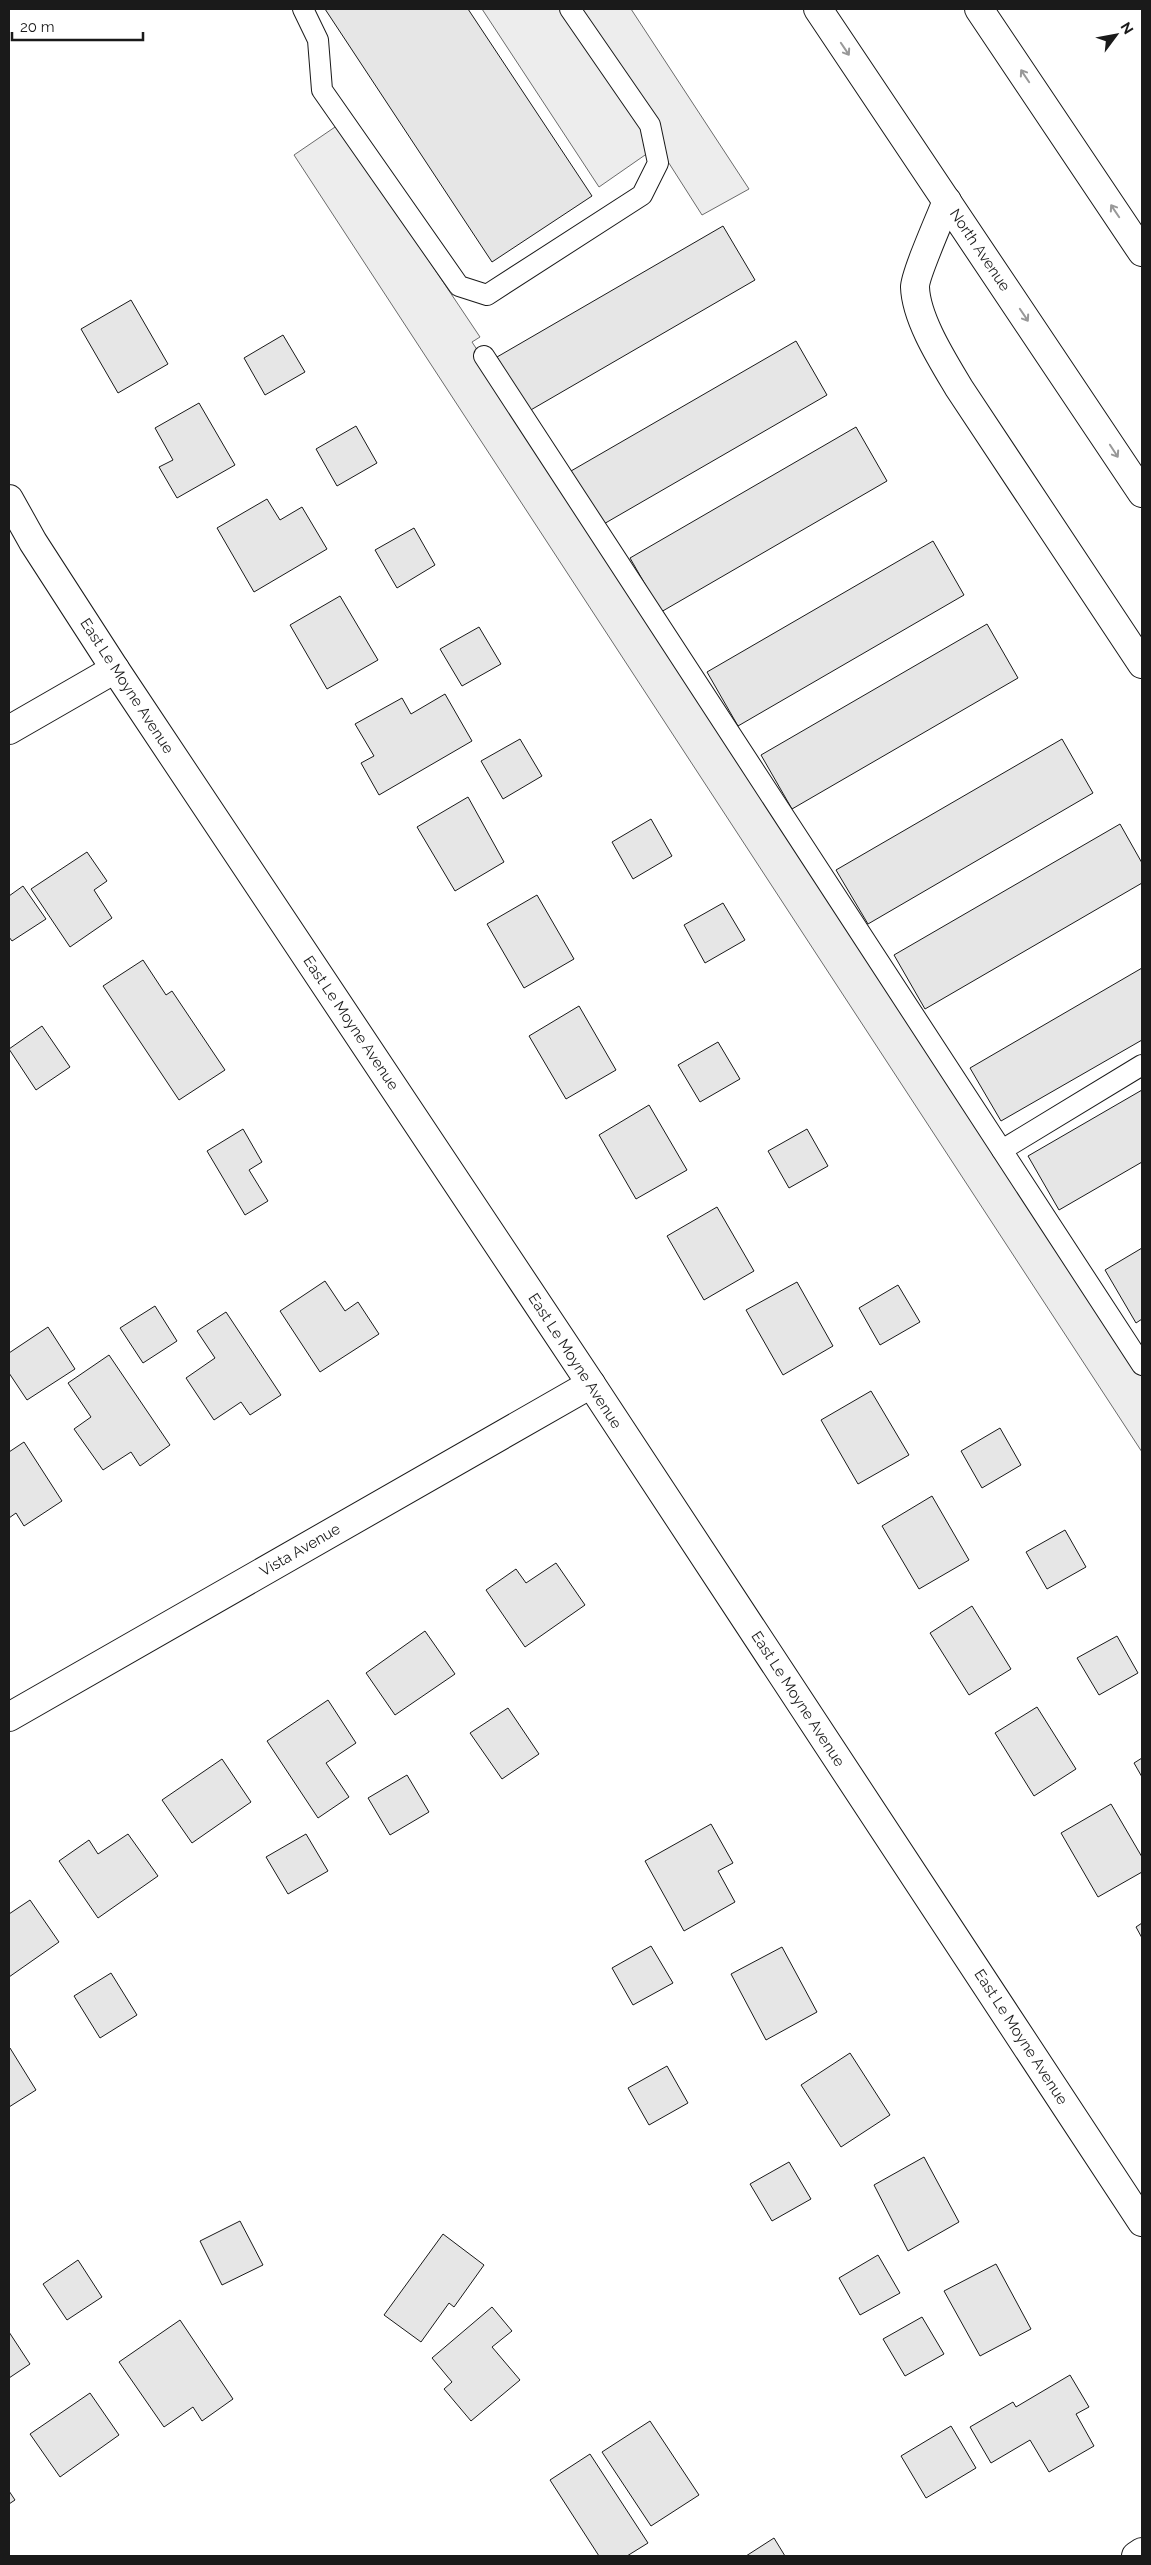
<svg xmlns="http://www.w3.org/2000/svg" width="1151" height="2565" font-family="Raleway,sans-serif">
	<rect width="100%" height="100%" fill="#fff"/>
	<g fill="#ededed" stroke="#6a6a6a">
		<polygon points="482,9 631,9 749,189 702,215 658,146 599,187"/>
		<polygon points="338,125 480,337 472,342 1142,1370 1142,1452 294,155"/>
	</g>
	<g fill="#e6e6e6" stroke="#1a1a1a">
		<polygon points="325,9 468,9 592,196 492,262"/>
		<polygon points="723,226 755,280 529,411 497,357"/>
		<polygon points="131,300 168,364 118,393 81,329"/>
		<polygon points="283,335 305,372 265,395 244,358"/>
		<polygon points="796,341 827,395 602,525 571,471"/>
		<polygon points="199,403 235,465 177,498 159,467 173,460 155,428"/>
		<polygon points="356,426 377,463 337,486 316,449"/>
		<polygon points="856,427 887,481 661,612 630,558"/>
		<polygon points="267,499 280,520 302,507 327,549 254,592 217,528"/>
		<polygon points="414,528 435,565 397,588 375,550"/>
		<polygon points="933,541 964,595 738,726 707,672"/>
		<polygon points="340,596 378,660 327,689 290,625"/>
		<polygon points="987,624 1018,678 792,809 761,755"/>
		<polygon points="479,627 501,664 462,686 440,649"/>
		<polygon points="445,694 472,741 379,795 361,763 374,756 355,724 402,698 411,714"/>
		<polygon points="520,739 542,776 503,799 481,761"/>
		<polygon points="1062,739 1093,793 868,924 836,870"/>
		<polygon points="468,797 504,862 455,891 417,827"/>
		<polygon points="651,819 672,856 633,879 612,842"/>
		<polygon points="1120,824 1142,863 1142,883 925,1009 894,955"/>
		<polygon points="87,852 107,881 94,890 112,918 70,947 31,889"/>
		<polygon points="23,886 46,919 12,941 9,937 9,896"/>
		<polygon points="537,895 574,959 524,988 487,924"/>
		<polygon points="723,903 745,940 705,963 684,925"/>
		<polygon points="143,960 166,995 172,991 225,1070 179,1100 103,986"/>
		<polygon points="1142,968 1142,1040 1001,1121 970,1068"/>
		<polygon points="579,1006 616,1070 566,1099 529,1036"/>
		<polygon points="42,1026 70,1067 36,1090 9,1049"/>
		<polygon points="718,1042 740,1079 700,1102 678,1065"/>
		<polygon points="1142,1090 1142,1162 1059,1210 1028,1156"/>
		<polygon points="649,1105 687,1170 636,1199 599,1135"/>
		<polygon points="243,1129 262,1162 249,1170 268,1201 245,1215 207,1151"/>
		<polygon points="807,1129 828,1166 789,1188 768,1151"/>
		<polygon points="717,1207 754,1271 704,1300 667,1236"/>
		<polygon points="1142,1248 1142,1319 1136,1323 1105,1270"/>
		<polygon points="325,1281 345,1311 358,1302 379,1334 320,1372 280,1311"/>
		<polygon points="797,1282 833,1346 783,1375 746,1310"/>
		<polygon points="898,1285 920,1322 880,1345 859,1308"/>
		<polygon points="155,1306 177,1341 143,1363 120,1328"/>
		<polygon points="226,1312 281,1395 250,1415 241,1402 214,1420 186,1378 215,1358 197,1331"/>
		<polygon points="48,1327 75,1369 27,1400 9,1373 9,1353"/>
		<polygon points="109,1355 170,1445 140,1466 131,1452 103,1470 74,1429 91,1417 68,1383"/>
		<polygon points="871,1391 909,1455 858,1484 821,1420"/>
		<polygon points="1000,1428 1021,1465 982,1488 961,1451"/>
		<polygon points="24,1442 62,1501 24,1526 16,1513 9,1518 9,1452"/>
		<polygon points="932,1496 969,1560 919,1589 882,1526"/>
		<polygon points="1065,1530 1086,1567 1047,1589 1026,1552"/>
		<polygon points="556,1563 585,1605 525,1647 486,1590 516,1569 526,1583"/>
		<polygon points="972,1606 1011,1669 969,1695 930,1633"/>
		<polygon points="425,1631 455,1674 395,1715 366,1673"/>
		<polygon points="1117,1636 1138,1673 1099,1695 1077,1658"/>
		<polygon points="328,1700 356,1743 326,1763 349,1797 318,1818 267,1741"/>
		<polygon points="1037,1707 1076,1769 1034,1796 995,1733"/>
		<polygon points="508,1708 539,1754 502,1779 470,1733"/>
		<polygon points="1142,1758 1142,1777 1134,1763"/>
		<polygon points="222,1759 251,1802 192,1843 162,1800"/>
		<polygon points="407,1775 429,1812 390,1835 368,1798"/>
		<polygon points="1111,1804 1142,1857 1142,1872 1098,1897 1061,1833"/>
		<polygon points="711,1824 733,1863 718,1871 735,1902 684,1931 645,1861"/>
		<polygon points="128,1834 158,1876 98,1918 59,1861 89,1840 98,1854"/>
		<polygon points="306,1834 328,1871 288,1894 266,1857"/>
		<polygon points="30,1900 59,1942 9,1977 9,1914"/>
		<polygon points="1142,1923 1142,1938 1136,1927"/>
		<polygon points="651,1946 673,1983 633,2005 612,1968"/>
		<polygon points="782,1947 817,2012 766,2040 731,1974"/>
		<polygon points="111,1973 137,2015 100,2038 74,1996"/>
		<polygon points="10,2048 36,2090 9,2107 9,2049"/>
		<polygon points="850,2053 890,2115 841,2147 801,2085"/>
		<polygon points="667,2066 688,2103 649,2125 628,2088"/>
		<polygon points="924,2157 959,2222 908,2251 874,2185"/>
		<polygon points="789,2162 811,2199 772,2221 750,2184"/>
		<polygon points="240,2221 263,2265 222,2285 200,2241"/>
		<polygon points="443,2234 484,2265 454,2307 449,2303 421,2342 384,2315"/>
		<polygon points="878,2255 900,2293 860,2315 839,2278"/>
		<polygon points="78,2260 102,2297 67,2320 43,2284"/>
		<polygon points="996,2264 1031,2329 980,2356 944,2291"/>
		<polygon points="492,2307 512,2331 492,2347 520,2380 471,2421 444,2389 452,2382 432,2358"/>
		<polygon points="922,2317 944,2354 905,2376 883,2339"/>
		<polygon points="180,2320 233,2399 202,2421 193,2407 164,2427 119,2362"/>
		<polygon points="9,2332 30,2364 9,2378"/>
		<polygon points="1070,2375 1089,2407 1076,2414 1094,2446 1049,2472 1030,2440 991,2463 970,2427 1013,2402 1016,2407"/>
		<polygon points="90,2393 119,2435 60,2477 30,2434"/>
		<polygon points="650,2421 699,2495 651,2526 602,2452"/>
		<polygon points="951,2426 976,2468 926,2498 901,2456"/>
		<polygon points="590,2454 648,2543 627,2556 599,2556 550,2480"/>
		<polygon points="9,2491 15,2500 9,2504"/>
		<polygon points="774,2538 785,2556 746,2556"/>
	</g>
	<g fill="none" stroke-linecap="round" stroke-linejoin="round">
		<defs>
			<g id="service">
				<polyline points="303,9 318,40 322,90 459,286 487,295 642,195 658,163 650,125 570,9"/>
				<polyline points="484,356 1142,1365"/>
				<polyline points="1002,1150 1142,1065"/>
			</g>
			<g id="minor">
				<path d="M947,201C941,216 915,275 915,287C916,319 943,361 959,388L1142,664"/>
				<polyline points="9,499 33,542 115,669 591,1384 1142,2222"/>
				<polyline points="9,730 115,669"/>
				<polyline points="9,1717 591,1384"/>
				<polyline points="1136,2556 1142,2552"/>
			</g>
			<g id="primary">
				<polyline points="818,9 1142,493"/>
				<polyline points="979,9 1142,252"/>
			</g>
		</defs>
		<use href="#service" stroke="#1a1a1a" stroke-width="22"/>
		<use href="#minor" stroke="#1a1a1a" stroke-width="30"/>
		<use href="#primary" stroke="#1a1a1a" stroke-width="30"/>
		<use href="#service" stroke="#fff" stroke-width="20"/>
		<use href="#minor" stroke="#fff" stroke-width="28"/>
		<use href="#primary" stroke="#fff" stroke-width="28"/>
	</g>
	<defs><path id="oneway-shaft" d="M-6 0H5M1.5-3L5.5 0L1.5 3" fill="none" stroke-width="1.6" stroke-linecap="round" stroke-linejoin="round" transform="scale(1.25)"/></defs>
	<g stroke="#989898">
		<use href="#oneway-shaft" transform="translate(845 49) rotate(56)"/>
		<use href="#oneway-shaft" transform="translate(1025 76) rotate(-124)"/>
		<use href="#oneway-shaft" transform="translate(1115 211) rotate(-124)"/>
		<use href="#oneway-shaft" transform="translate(1024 315) rotate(56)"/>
		<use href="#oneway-shaft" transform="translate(1114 451) rotate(57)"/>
	</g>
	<g text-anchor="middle" stroke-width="4" stroke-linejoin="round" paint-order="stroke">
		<g font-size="15" fill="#1a1a1a" stroke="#fff">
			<text transform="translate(980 250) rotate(56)" y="5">North Avenue</text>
			<text transform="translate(127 686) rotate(57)" y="5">East Le Moyne Avenue</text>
			<text transform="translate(351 1023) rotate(56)" y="5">East Le Moyne Avenue</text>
			<text transform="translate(575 1361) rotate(57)" y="5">East Le Moyne Avenue</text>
			<text transform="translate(300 1550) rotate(-30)" y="5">Vista Avenue</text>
			<text transform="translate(798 1699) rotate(57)" y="5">East Le Moyne Avenue</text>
			<text transform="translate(1021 2037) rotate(57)" y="5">East Le Moyne Avenue</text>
		</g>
	</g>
	<rect width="1151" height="2565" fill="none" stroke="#1a1a1a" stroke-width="20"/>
	<g transform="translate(1116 35) rotate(58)" stroke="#ffffff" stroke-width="4" paint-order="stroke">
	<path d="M0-4L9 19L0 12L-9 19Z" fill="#1a1a1a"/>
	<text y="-8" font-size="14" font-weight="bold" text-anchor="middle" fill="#1a1a1a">N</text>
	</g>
	<path d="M12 32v8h131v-8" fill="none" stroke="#1a1a1a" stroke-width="2.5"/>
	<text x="20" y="32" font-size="15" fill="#1a1a1a" stroke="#ffffff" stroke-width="4" paint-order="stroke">20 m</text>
</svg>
